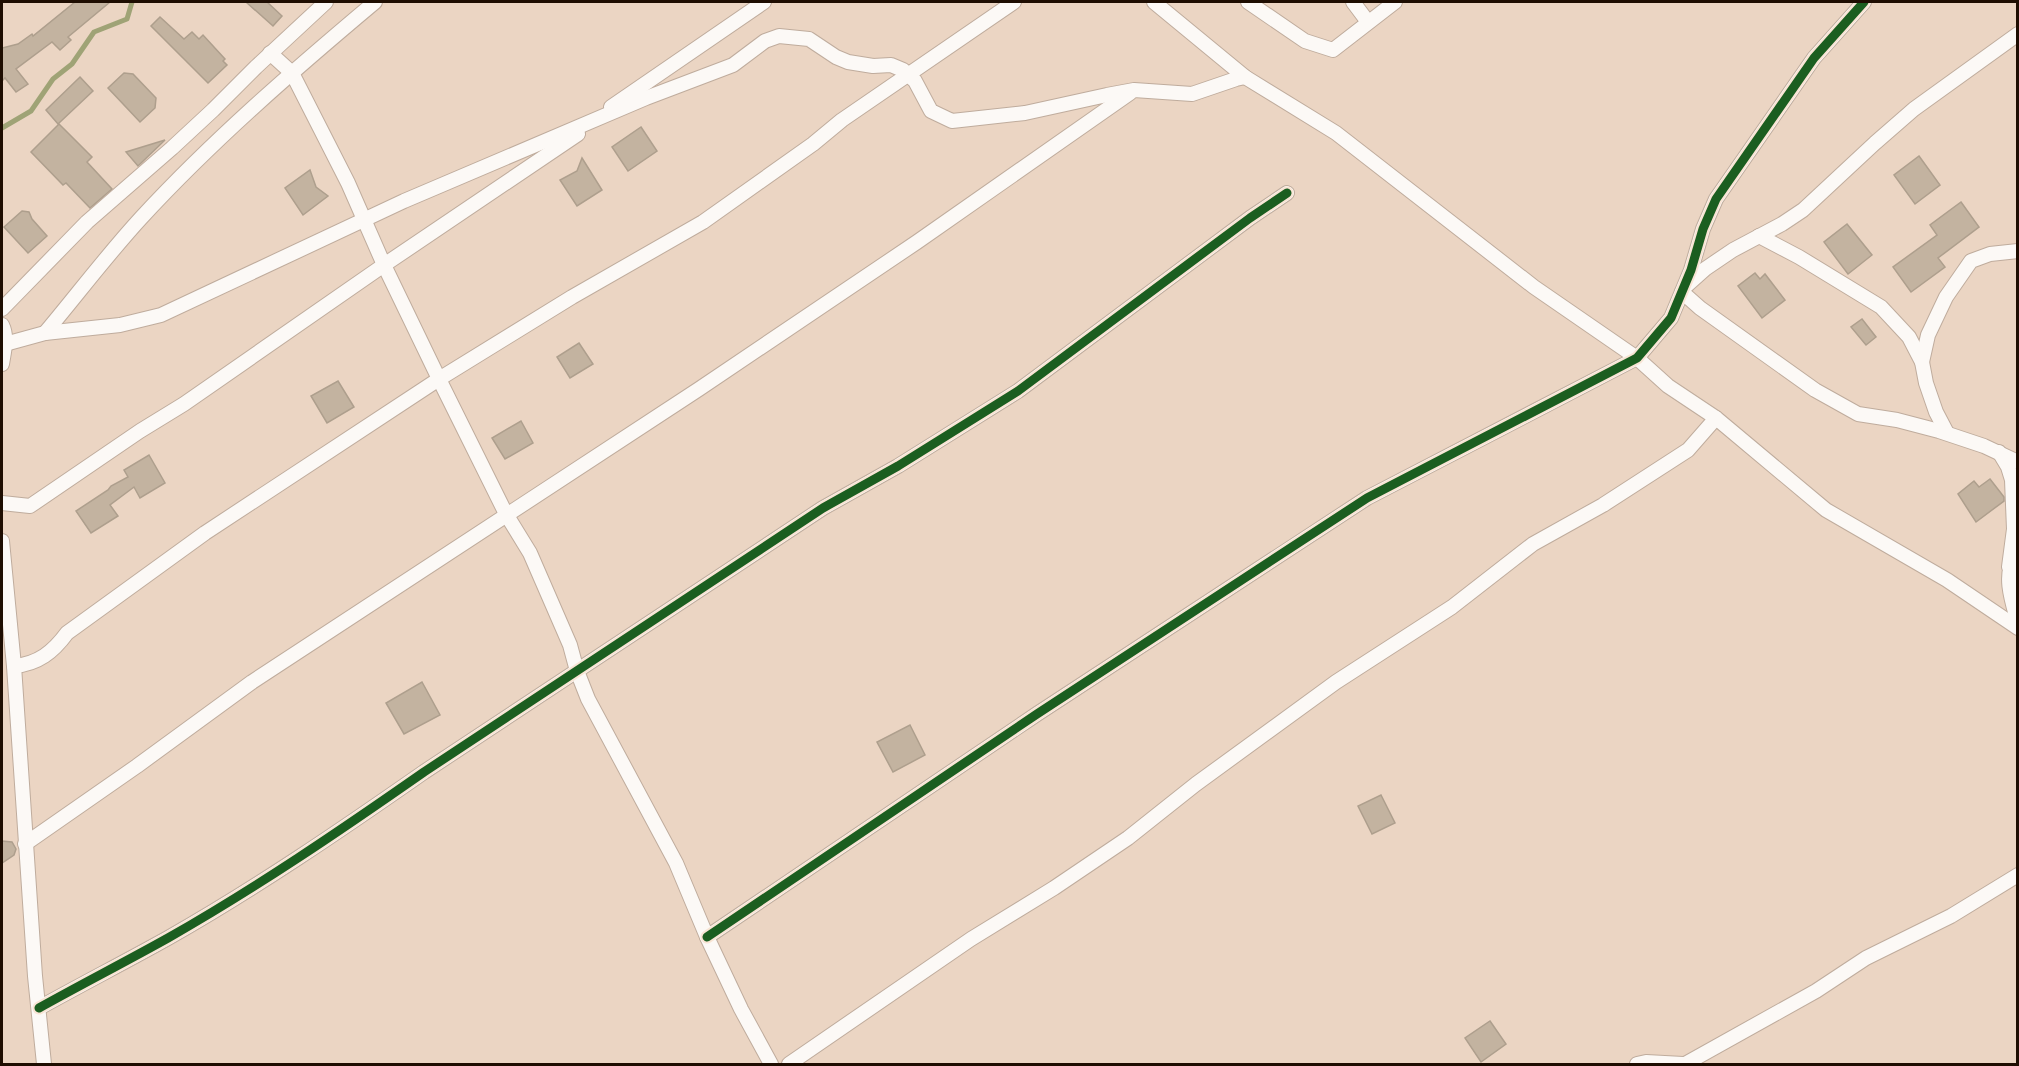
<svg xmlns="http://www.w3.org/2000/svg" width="2019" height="1066" font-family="'IBM Plex Serif',serif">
	<rect width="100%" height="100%" fill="#ebd5c3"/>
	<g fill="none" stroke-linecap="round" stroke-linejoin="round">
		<polyline stroke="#9fa376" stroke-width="5" points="2,128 31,111 53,79 72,64 94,32 127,19 132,2"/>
	</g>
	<g fill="#c3b3a0" stroke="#ae9f8d" stroke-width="1.5">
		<polygon points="75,2 110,2 68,37 71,40 60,50 52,42 16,69 28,84 16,92 5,78 2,81 2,48 18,44 32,34 33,36"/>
		<polygon points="246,2 267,2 282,16 273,26"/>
		<polygon points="160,17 184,39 192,32 199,39 203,35 225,59 223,61 227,65 208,83 151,26"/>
		<polygon points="124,73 133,74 156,98 155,108 140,122 108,88"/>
		<polygon points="80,77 93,91 58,124 46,110"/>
		<polygon points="59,124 92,157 87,162 112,189 90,208 66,183 63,185 31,152"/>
		<polygon points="641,127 657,151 628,171 612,147"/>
		<polygon points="165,140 138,166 126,152"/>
		<polygon points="1919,156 1940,185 1915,204 1894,175"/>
		<polygon points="582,158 602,190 577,206 560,180 577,171"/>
		<polygon points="310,170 316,187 328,196 303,215 285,188"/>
		<polygon points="1961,202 1979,227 1938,258 1945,267 1911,292 1893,267 1937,235 1930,225"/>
		<polygon points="22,211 29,212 32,219 47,236 28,253 4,227"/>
		<polygon points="1847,224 1872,255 1848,274 1824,242"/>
		<polygon points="1755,273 1760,279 1765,274 1785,300 1762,318 1738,286"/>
		<polygon points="1862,319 1876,337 1866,345 1851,327"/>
		<polygon points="579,343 593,364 570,378 557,357"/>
		<polygon points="338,381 354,407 327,423 311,396"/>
		<polygon points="521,421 533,443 505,459 492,438"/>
		<polygon points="149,455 165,483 140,498 134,487 110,505 118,516 91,533 76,511 108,490 111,486 128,477 124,470"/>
		<polygon points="1990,479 2004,497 2004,501 1976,522 1958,494 1974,481 1979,487"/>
		<polygon points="422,682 440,715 404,734 386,703"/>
		<polygon points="910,725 925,755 893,772 877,742"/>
		<polygon points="1381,795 1395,823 1372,834 1358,806"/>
		<polygon points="2,841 12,842 16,849 14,855 2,863"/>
		<polygon points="1490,1021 1506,1044 1481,1062 1465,1038"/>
	</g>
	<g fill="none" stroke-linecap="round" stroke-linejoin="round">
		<defs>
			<g id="minor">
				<polyline points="1154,2 1245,77 1336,133 1534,287 1637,358 1668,386 1716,418 1826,510 1947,580 2018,628"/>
				<polyline points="1248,2 1305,41 1333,50 1395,2"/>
				<polyline points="1353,2 1368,22"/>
				<polyline points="270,53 292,73 348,183 384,265 439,379 506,514 530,553 570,645 577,671 588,699 676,863 707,937 741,1009 771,1064"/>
				<polyline points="611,107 764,2"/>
				<polyline points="1759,236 1799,257 1881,307 1909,337 1922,362 1926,383 1936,412 1947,433"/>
				<polyline points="1686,286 1705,269 1733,250 1782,224 1803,210 1875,143 1914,109 2018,34"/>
				<polyline points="1682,292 1700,308 1815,390 1858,414 1897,420 1939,431 1984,446 2018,462"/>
				<polyline points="2,309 87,222 172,148 213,110 256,67 326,2"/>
				<path d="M2,325C8,337 4,351 2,364"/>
				<path d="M45,333C77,295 107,255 141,218C213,140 294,70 375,2"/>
				<polyline points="5,344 45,333 120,325 161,315 404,201 646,98 733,65 765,41 779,36 809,39 836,57 848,62 873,66 891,65 903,70 915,81 931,111 952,121 1025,113 1107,95 1134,90 1192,94 1236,79 1245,77"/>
				<polyline points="1922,362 1928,335 1946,297 1971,261 1990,254 2018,251"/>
				<polyline points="1999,452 2008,467 2012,480 2014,529 2009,567"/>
				<polyline points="2,503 30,506 140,431 184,404 384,265 578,134"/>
				<polyline points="2,541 14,666 35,976 44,1064"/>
				<path d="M2014,560C2003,576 2013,604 2018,623"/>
				<path d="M14,666C38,664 53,652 67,633L205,533L439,379L572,297L703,222L813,144L842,120L1014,2"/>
				<polyline points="25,844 137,766 252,682 699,389 917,242 1130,93"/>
				<polyline points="707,937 1037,714 1367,498 1637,358 1671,318 1691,270 1703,229 1716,199 1814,58 1864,2"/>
				<path d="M39,1008C82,984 125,962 168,938C256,888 341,830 424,772L823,508L898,466L1018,391L1250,218L1287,193"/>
				<polyline points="789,1064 971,939 1054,888 1128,838 1196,784 1336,682 1452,607 1533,544 1603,505 1688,450 1716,418"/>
				<polyline points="1637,1064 1646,1062 1683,1064"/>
				<polyline points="1685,1064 1816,991 1866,958 1951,916 2018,875"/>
			</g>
		</defs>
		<use href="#minor" stroke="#bfac9d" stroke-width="16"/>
		<use href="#minor" stroke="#fcf9f6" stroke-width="14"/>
		<defs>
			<g id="cycleway">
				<polyline points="707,937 1037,714 1367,498 1637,358 1671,318 1691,270 1703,229 1716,199 1814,58 1864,2"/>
				<path d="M39,1008C82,984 125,962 168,938C256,888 341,830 424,772L823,508L898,466L1018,391L1250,218L1287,193"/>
			</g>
		</defs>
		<use href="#cycleway" stroke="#f9e5d5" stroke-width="13"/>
		<use href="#cycleway" stroke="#1b5e20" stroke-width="9"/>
	</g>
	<rect width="2019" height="1066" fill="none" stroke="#1e0d01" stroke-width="6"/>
</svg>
